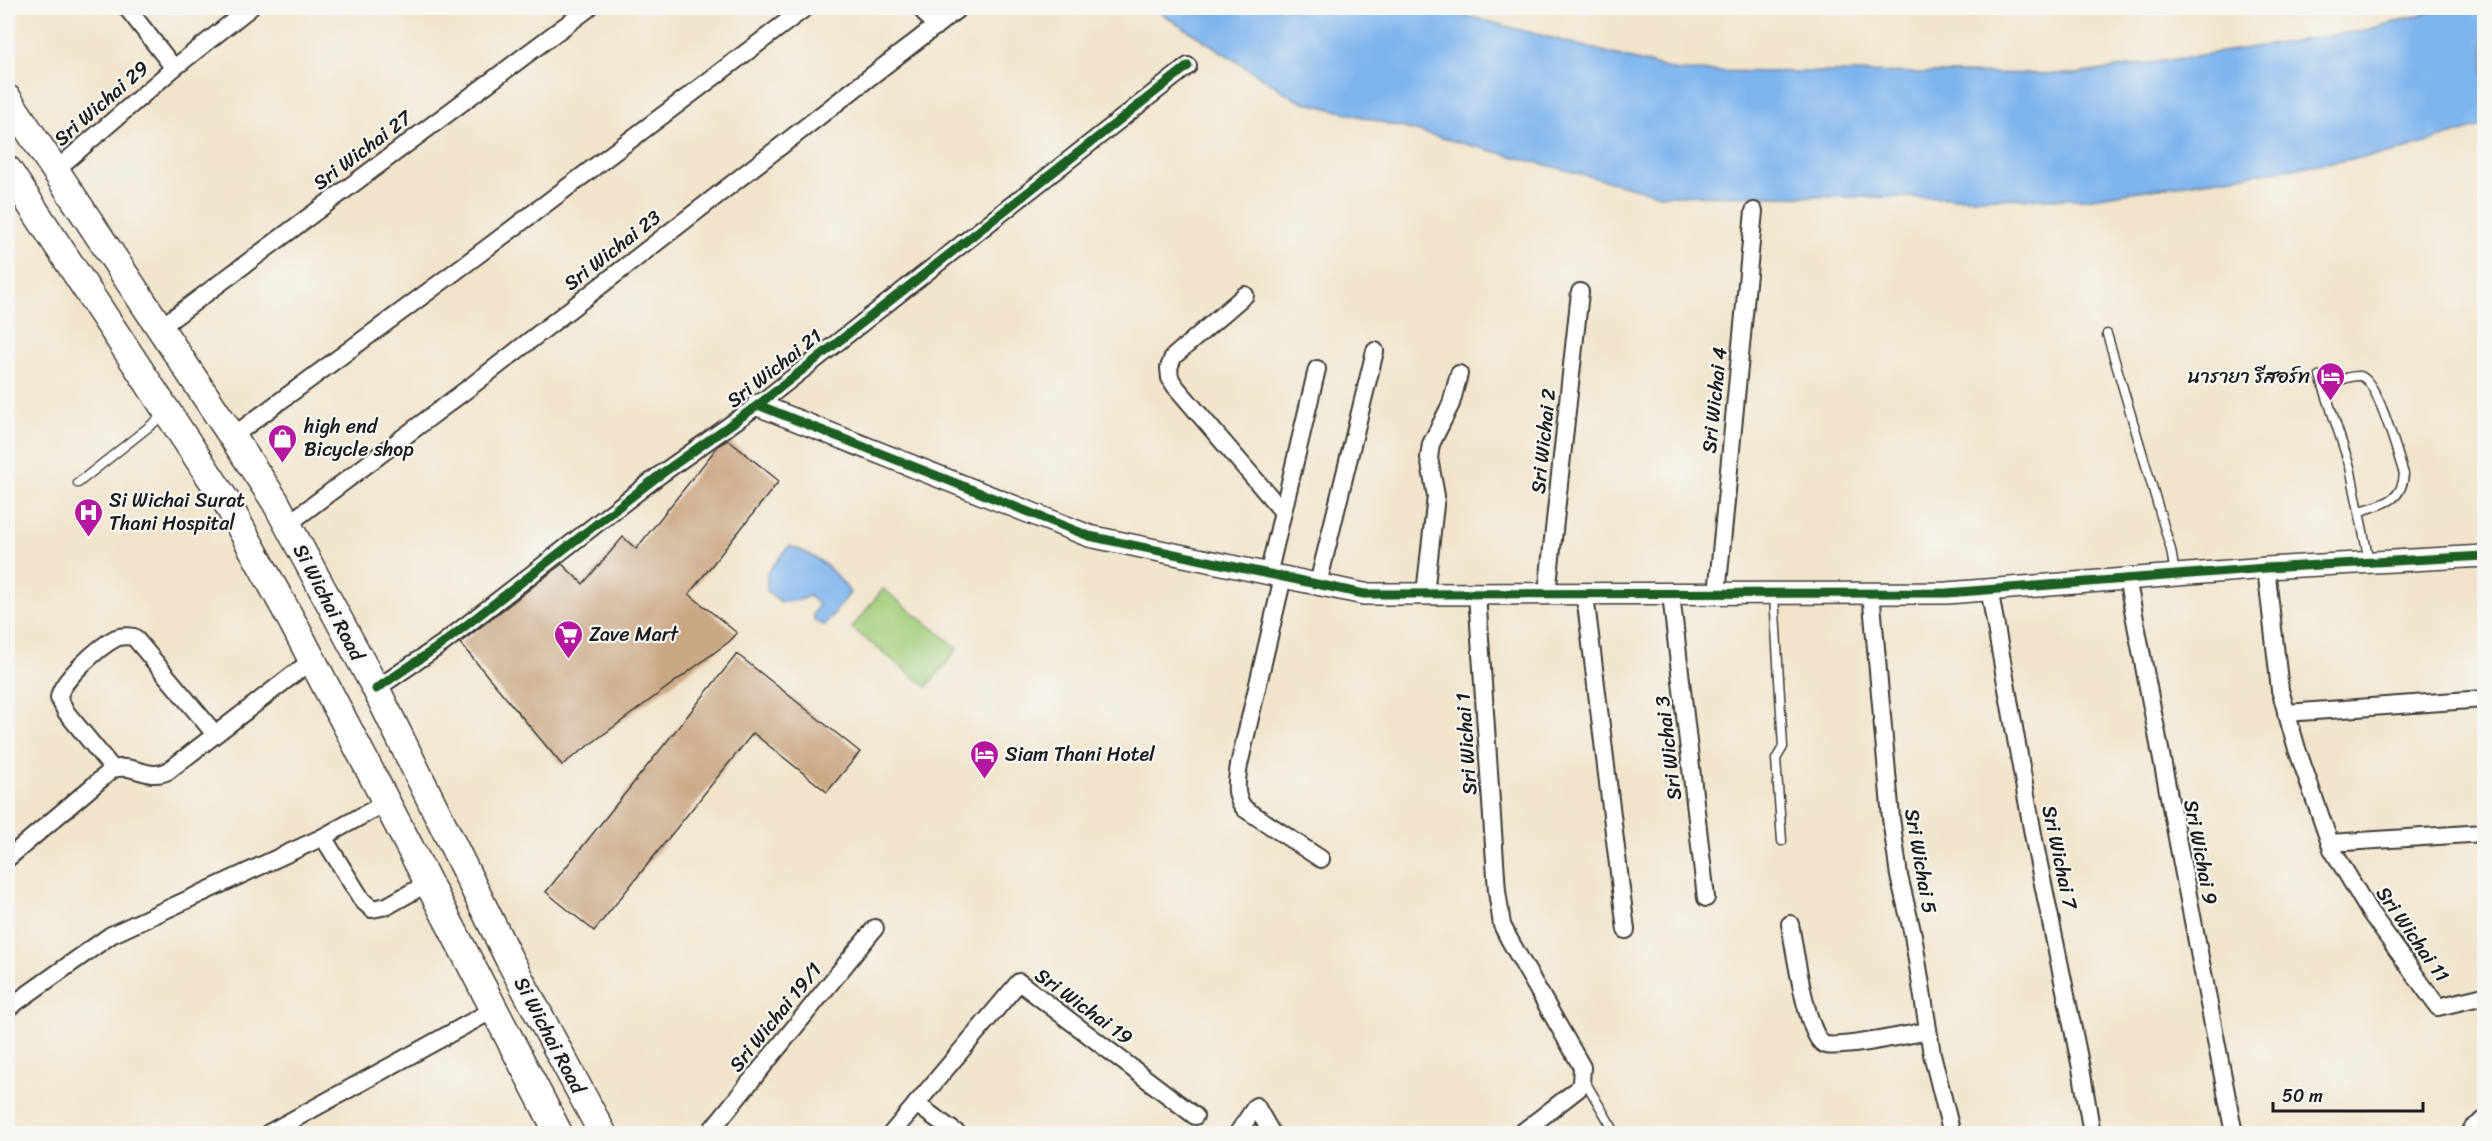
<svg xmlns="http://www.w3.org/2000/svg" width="2492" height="1141" font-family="Sriracha,'Playpen Sans Thai',sans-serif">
	<rect width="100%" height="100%" fill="#f6f6f2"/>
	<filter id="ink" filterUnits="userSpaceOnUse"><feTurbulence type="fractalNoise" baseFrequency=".0167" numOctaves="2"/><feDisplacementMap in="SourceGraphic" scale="12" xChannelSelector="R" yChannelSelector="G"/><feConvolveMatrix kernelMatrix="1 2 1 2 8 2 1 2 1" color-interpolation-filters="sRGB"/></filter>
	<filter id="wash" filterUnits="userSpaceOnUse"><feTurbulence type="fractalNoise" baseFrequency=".008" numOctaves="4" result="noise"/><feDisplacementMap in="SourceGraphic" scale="24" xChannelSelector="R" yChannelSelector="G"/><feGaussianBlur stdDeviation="1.35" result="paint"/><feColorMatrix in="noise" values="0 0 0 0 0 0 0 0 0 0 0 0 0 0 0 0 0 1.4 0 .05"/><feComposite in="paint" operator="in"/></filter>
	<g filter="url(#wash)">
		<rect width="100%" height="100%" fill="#f1e4cb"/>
		<polygon fill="#a1cc78" stroke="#5e744a" stroke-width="1.5" points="883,589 958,648 927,687 852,628"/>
		<g fill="#7db4ed" stroke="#4c6884" stroke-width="1.5">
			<polygon points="1153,8 1437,8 1678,71 2077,74 2366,30 2443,8 2484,8 2484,125 2393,153 2085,199 1661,195 1297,100"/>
			<path d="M789,546C817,555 834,569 850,593L825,625L815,622L813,614L819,605L809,596L800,600L781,602L767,591V573Z"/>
		</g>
		<g id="blocks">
			<g fill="#cba884">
				<polygon points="728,440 779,481 689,594 737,633 730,641 562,765 460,643 562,564 583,584 623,537 636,549 719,445"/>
				<polygon points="737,654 860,752 827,792 753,733 594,931 546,892"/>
			</g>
		</g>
	</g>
	<g filter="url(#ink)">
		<use href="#blocks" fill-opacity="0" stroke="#3c3a36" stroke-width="1.5"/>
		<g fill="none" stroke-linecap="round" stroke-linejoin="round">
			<defs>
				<g id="service">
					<polyline points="2107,334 2171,550 2175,574"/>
					<polyline points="2320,376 2350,467 2369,561"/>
					<path d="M2324,387C2334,383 2348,375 2360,376C2378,379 2398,457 2404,474C2402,502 2383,504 2360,511"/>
					<polyline points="78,483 165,414"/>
					<polyline points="1774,595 1783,747 1776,759 1782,841"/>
					<polyline points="1583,1078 1616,1134"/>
				</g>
				<g id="minor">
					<polyline points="127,8 174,68"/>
					<polyline points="921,8 935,27"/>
					<polyline points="57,169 174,68 250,8"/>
					<polyline points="1245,295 1173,357 1169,368 1170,378 1175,386 1283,512"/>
					<polyline points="161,327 589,8"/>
					<polyline points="233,436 475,257 805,8"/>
					<polyline points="288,524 470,387 959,8"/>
					<polyline points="2266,568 2280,690 2297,749 2332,849 2369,911 2438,1007 2484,996"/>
					<polyline points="1268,575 1317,369"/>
					<path d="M1283,577L1239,765C1237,781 1233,796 1245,809L1321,859"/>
					<polyline points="2127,578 2234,1134"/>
					<polyline points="1318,584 1375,351"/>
					<polyline points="1989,588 2035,845 2081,1068 2092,1134"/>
					<polyline points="1871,592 1891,818 1899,876 1913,935 1932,1054 1952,1134"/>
					<polyline points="1425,594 1436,496 1429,458 1431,444 1451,404 1459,374"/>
					<polyline points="1477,594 1497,891 1502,925 1509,939 1582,1067 1581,1083 1578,1089 1520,1134"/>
					<polyline points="1547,594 1580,292"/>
					<polyline points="1671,594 1706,898"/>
					<polyline points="1717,594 1754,211"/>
					<polyline points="1585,595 1626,930"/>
					<polyline points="376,689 442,644 657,477 758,405 1188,66"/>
					<polyline points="2286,713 2484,699"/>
					<path d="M113,769L66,712L59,698C60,681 100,646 116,638C122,636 128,636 134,637L215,734"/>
					<polyline points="323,837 362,900 372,909 387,906 428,883"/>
					<polyline points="2330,843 2484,833"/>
					<path d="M8,858L113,769C136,763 147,781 168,771L312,660"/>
					<path d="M1790,924C1794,944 1807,1042 1826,1045C1847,1048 1904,1035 1928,1031"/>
					<polyline points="8,1008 111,935 323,837 387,802"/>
					<polyline points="916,1104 958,1134"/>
					<polyline points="267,1134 493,1010"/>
					<polyline points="708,1134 875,928"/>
					<polyline points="891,1134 1019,982 1195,1116"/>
					<polyline points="1237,1134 1256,1106 1272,1134"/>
					<polyline points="2472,1134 2472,1129 2484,1120"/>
				</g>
				<polyline id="tertiary" points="758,405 1089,536 1364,594 1947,593 2266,568 2484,556"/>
				<g id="primary">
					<polyline points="8,99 275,501 376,689 509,959 603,1134"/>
					<polyline points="8,170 226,501 293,623 559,1134"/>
				</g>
			</defs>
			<use href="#service" stroke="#3c3a36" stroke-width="11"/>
			<use href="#minor" stroke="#3c3a36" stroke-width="20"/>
			<use href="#tertiary" stroke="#3c3a36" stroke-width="24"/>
			<use href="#primary" stroke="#3c3a36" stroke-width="30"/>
			<use href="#service" stroke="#fff" stroke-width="8"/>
			<use href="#minor" stroke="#fff" stroke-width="16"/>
			<use href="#tertiary" stroke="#fff" stroke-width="21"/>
			<use href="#primary" stroke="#fff" stroke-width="27"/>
			<defs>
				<g id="cycleway">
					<polyline points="758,405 1089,536 1364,594 1947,593 2266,568 2484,556"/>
					<polyline points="376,689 442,644 657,477 758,405 1188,66"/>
				</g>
			</defs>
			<use href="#cycleway" stroke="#f6f6f2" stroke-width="13"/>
			<use href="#cycleway" stroke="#1b5e20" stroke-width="9"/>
		</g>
	</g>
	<defs>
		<symbol id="hotel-pin" viewBox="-11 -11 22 30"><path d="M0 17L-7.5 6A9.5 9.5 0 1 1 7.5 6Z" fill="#b5179e" stroke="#f6f6f2"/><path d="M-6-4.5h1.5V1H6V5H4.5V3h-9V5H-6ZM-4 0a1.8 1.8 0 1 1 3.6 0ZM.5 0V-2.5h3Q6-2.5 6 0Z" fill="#fff"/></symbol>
		<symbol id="shop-pin" viewBox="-11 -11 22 30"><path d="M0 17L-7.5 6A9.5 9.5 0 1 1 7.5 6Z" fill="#b5179e" stroke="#f6f6f2"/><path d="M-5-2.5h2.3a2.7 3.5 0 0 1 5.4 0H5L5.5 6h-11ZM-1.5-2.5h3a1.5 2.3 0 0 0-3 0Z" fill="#fff"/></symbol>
		<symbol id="hospital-pin" viewBox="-11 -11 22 30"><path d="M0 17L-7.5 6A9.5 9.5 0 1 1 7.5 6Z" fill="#b5179e" stroke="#f6f6f2"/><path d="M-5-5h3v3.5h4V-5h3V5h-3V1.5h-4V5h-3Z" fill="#fff"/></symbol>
		<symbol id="supermarket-pin" viewBox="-11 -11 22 30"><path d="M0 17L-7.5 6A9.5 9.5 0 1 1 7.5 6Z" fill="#b5179e" stroke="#f6f6f2"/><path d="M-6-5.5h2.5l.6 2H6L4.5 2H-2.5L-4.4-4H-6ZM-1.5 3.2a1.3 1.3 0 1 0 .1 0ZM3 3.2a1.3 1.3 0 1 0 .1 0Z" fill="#fff"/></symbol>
	</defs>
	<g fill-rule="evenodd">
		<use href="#hotel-pin" x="2314" y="360" width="33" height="45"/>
		<use href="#shop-pin" x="266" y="422" width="33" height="45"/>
		<use href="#hospital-pin" x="72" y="496" width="33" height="45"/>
		<use href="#supermarket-pin" x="552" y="618" width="33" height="45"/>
		<use href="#hotel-pin" x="968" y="738" width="33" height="45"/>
	</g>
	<g text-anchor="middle" stroke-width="4.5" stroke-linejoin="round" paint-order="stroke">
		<g font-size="20" fill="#1c1c1c" stroke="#f6f6f2">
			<text transform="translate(101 103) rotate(-41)" y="7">Sri Wichai 29</text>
			<text transform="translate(362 150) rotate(-37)" y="7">Sri Wichai 27</text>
			<text transform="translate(612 250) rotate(-38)" y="7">Sri Wichai 23</text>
			<text transform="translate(774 368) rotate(-38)" y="7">Sri Wichai 21</text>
			<text transform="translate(1714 400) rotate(-84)" y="7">Sri Wichai 4</text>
			<text transform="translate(1543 441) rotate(-84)" y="7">Sri Wichai 2</text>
			<text transform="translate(329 602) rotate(62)" y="7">Si Wichai Road</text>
			<text transform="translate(1466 744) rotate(-94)" y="7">Sri Wichai 1</text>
			<text transform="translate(1668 748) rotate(-97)" y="7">Sri Wichai 3</text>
			<text transform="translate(2201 852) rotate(79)" y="7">Sri Wichai 9</text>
			<text transform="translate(2060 857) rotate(78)" y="7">Sri Wichai 7</text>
			<text transform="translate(1921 861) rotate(80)" y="7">Sri Wichai 5</text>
			<text transform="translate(2413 934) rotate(55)" y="7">Sri Wichai 11</text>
			<text transform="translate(1084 1006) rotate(36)" y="7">Sri Wichai 19</text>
			<text transform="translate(775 1017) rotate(-51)" y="7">Sri Wichai 19/1</text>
			<text transform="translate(550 1035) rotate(62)" y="7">Si Wichai Road</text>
		</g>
		<g font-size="20" fill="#1c1c1c" stroke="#f6f6f2" text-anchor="start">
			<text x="2310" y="383" text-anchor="end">นารายา รีสอร์ท</text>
			<text x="304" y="433">high end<tspan x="304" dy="23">Bicycle shop</tspan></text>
			<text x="109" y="507">Si Wichai Surat<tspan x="109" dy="23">Thani Hospital</tspan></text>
			<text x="589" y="641">Zave Mart</text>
			<text x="1005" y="761">Siam Thani Hotel</text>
		</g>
	</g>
	<rect width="2492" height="1141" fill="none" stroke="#f6f6f2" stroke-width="30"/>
	<path d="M2273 1102v9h150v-9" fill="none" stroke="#1c1c1c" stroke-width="3"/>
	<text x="2282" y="1102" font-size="18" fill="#1c1c1c" stroke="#f6f6f2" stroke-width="4.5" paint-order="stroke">50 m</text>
</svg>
